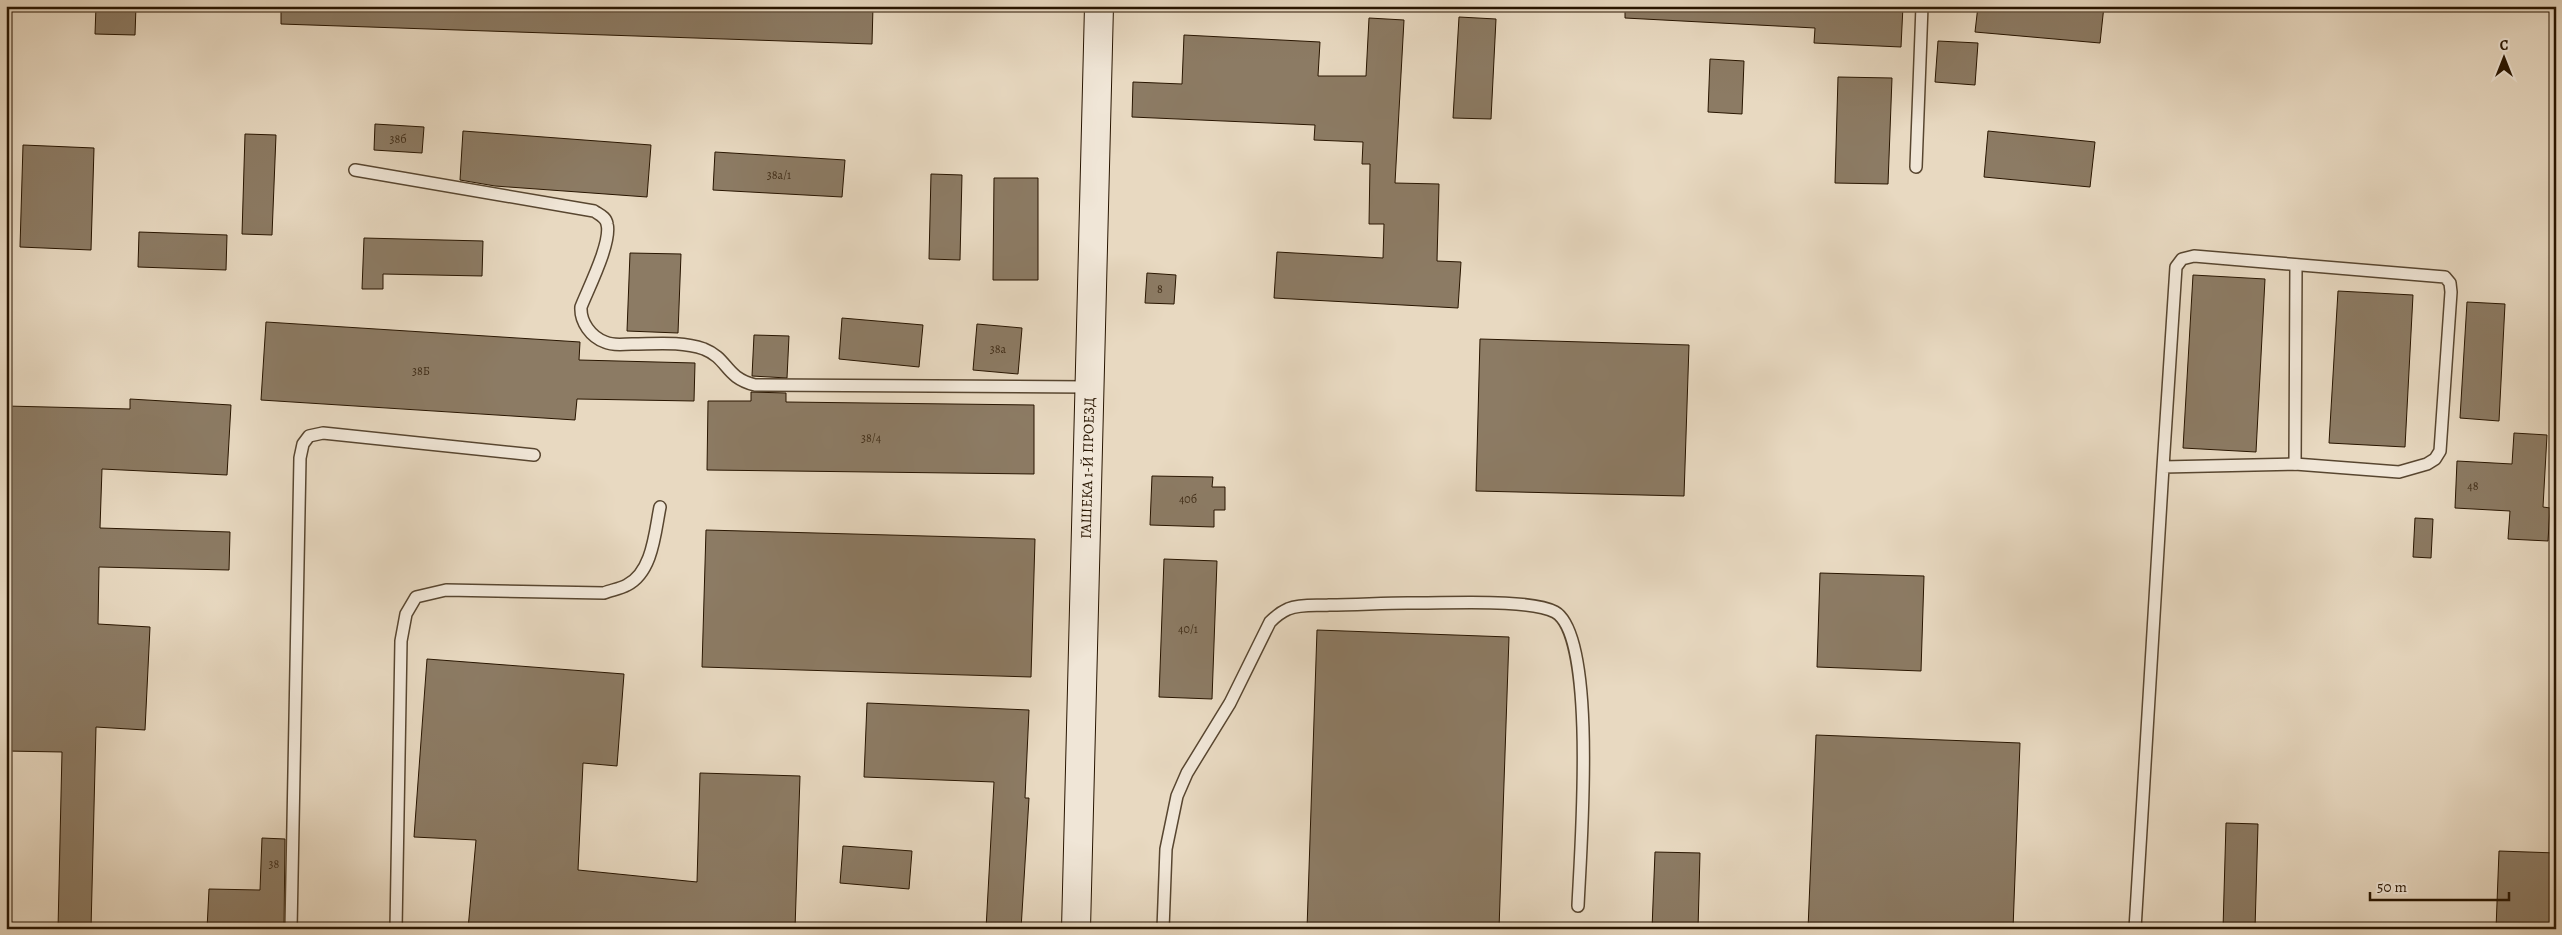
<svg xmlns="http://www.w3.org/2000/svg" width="2562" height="935" font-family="Alegreya,serif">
	<rect width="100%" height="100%" fill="#e8d9c1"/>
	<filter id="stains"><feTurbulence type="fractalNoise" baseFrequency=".004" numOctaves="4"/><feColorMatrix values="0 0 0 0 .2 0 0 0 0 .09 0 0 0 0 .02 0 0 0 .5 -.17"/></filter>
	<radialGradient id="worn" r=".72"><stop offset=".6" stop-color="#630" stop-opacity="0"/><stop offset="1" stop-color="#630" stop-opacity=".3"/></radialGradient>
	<g fill="#8c7b64" stroke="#281500">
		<polygon points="96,6 136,6 135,35 95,34"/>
		<polygon points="281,6 873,6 872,44 281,24"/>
		<polygon points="1625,6 1903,6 1901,47 1814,43 1815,28 1625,18"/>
		<polygon points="1978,6 2104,6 2100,43 1975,32"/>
		<polygon points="1459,17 1496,19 1491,119 1453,118"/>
		<polygon points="1369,18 1404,20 1395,183 1439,184 1437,261 1461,262 1458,308 1274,298 1277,252 1383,258 1384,224 1369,224 1370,164 1362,164 1363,142 1314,140 1315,125 1132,117 1133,82 1182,84 1184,35 1320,42 1318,76 1366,76"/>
		<polygon points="1938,41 1978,43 1975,85 1935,82"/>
		<polygon points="1710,59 1744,61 1742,114 1708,112"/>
		<polygon points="1838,77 1892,78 1888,184 1835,183"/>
		<polygon points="375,124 424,127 422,153 374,150"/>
		<polygon points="463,131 651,145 647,197 495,186 460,180"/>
		<polygon points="1988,131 2095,142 2090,187 1984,177"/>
		<polygon points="245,134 276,135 272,235 242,234"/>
		<polygon points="23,145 94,148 91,250 20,247"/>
		<polygon points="715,152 845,160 842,197 713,190"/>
		<polygon points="931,174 962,175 960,260 929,259"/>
		<polygon points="994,178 1038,178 1038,280 993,280"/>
		<polygon points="139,232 227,235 226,270 138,267"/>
		<polygon points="364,238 483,241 482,276 383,274 383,289 362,289"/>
		<polygon points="630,253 681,254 678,333 627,331"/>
		<polygon points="1147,273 1176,275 1174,304 1145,303"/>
		<polygon points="2193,275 2265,279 2256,452 2183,448"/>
		<polygon points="2338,291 2413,295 2405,447 2329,443"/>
		<polygon points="2467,302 2505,304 2499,421 2460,418"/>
		<polygon points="842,318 923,325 919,367 839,359"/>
		<polygon points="266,322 580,342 579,360 695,363 694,401 577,399 575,420 261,400"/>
		<polygon points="977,324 1022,328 1018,374 973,370"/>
		<polygon points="754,335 789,336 787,378 752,376"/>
		<polygon points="1480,339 1689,345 1684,496 1476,491"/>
		<polygon points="751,392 786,393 786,402 1034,405 1034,474 707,470 708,401 751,401"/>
		<polygon points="130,399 231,405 227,475 102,469 100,528 230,532 229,570 99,567 98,624 150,627 145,730 96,727 91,929 58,929 62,752 6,751 6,406 130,409"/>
		<polygon points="2514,433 2547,435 2543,507 2550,508 2548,541 2508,539 2510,511 2455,508 2457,461 2512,464"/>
		<polygon points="1152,476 1213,477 1212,487 1225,487 1225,510 1214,510 1214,527 1150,525"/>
		<polygon points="2415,518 2433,519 2431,558 2413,557"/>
		<polygon points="706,530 1035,539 1031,677 702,667"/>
		<polygon points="1164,559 1217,561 1212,699 1159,697"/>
		<polygon points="1820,573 1924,576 1921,671 1817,667"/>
		<polygon points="1317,630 1509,637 1499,929 1307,929"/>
		<polygon points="427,659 624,674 617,766 583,763 578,870 697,882 700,773 800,776 795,929 468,929 476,840 414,837"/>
		<polygon points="867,703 1029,710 1025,798 1029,798 1021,929 986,929 994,782 864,777"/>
		<polygon points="1816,735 2020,743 2013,929 1808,929"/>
		<polygon points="2226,823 2258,824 2255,929 2223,929"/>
		<polygon points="262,838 285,839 284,929 207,929 209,889 260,890"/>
		<polygon points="843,846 912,851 909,889 840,883"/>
		<polygon points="2499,851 2556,853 2556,929 2496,929"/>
		<polygon points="1655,852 1700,853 1698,929 1652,929"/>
	</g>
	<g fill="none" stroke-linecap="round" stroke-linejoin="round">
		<defs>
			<g id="service">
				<polyline points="1916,167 1922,6"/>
				<path d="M355,170L594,211C600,215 606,217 607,224C612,242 588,289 581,307C580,322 591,337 605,342C613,346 623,344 632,344C655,344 681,341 704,349C729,359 724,377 755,385L1088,387"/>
				<polyline points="2295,464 2296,265"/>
				<polyline points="291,929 300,458 303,444 309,436 323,433 534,455"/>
				<path d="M396,929L401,641L406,614L416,597L446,590L604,593C611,590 620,589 627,585C653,572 655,531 660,507"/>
				<path d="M1163,929L1166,849L1177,796L1187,773L1230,703L1270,622C1275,617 1281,612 1288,609C1301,604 1316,606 1329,605C1356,605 1382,603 1408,603C1441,604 1529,598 1555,612C1598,636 1580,856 1578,906"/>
				<polyline points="2135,929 2163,467 2295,464 2399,472 2427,464 2435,459 2440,451 2451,292 2450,283 2445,277 2194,256 2182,259 2176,267 2163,467"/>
			</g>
			<g id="secondary">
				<path id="s1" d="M1076,929L1099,6"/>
			</g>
		</defs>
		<use href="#service" stroke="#584630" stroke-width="14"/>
		<use href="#secondary" stroke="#281500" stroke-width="30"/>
		<use href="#service" stroke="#f0e6d7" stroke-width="11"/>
		<use href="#secondary" stroke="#f0e6d7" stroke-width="28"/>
	</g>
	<g text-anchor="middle" stroke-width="4" stroke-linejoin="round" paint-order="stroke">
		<g font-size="12" fill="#412e19">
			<text x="398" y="143">38б</text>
			<text x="779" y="179">38а/1</text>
			<text x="1160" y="293">8</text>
			<text x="998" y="353">38а</text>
			<text x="421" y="375">38Б</text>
			<text x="871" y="442">38/4</text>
			<text x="2473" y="490">48</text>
			<text x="1188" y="503">40б</text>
			<text x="1188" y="633">40/1</text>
			<text x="274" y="868">38</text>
		</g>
		<g font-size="15" fill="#281500" stroke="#f0e6d7">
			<text dy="5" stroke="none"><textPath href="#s1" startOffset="461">ГАШЕКА 1-Й ПРОЕЗД</textPath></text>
		</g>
	</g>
	<rect width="2562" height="935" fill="none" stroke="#e8d9c1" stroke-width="25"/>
	<rect x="8" y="8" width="2547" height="920" fill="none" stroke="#281500" stroke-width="2.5"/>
	<rect x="12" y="12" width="2537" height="910" fill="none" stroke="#281500"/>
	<g transform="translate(2504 58)" stroke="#f0e6d7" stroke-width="4" paint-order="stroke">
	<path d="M0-4L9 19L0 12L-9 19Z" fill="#281500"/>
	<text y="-8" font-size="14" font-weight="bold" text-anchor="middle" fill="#281500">С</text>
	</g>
	<path d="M2370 892v8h139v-8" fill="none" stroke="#281500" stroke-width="2.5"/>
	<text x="2377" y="892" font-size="15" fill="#281500" stroke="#f0e6d7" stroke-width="4" paint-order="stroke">50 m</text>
	<rect width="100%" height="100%" filter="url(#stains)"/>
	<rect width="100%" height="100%" fill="url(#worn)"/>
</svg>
